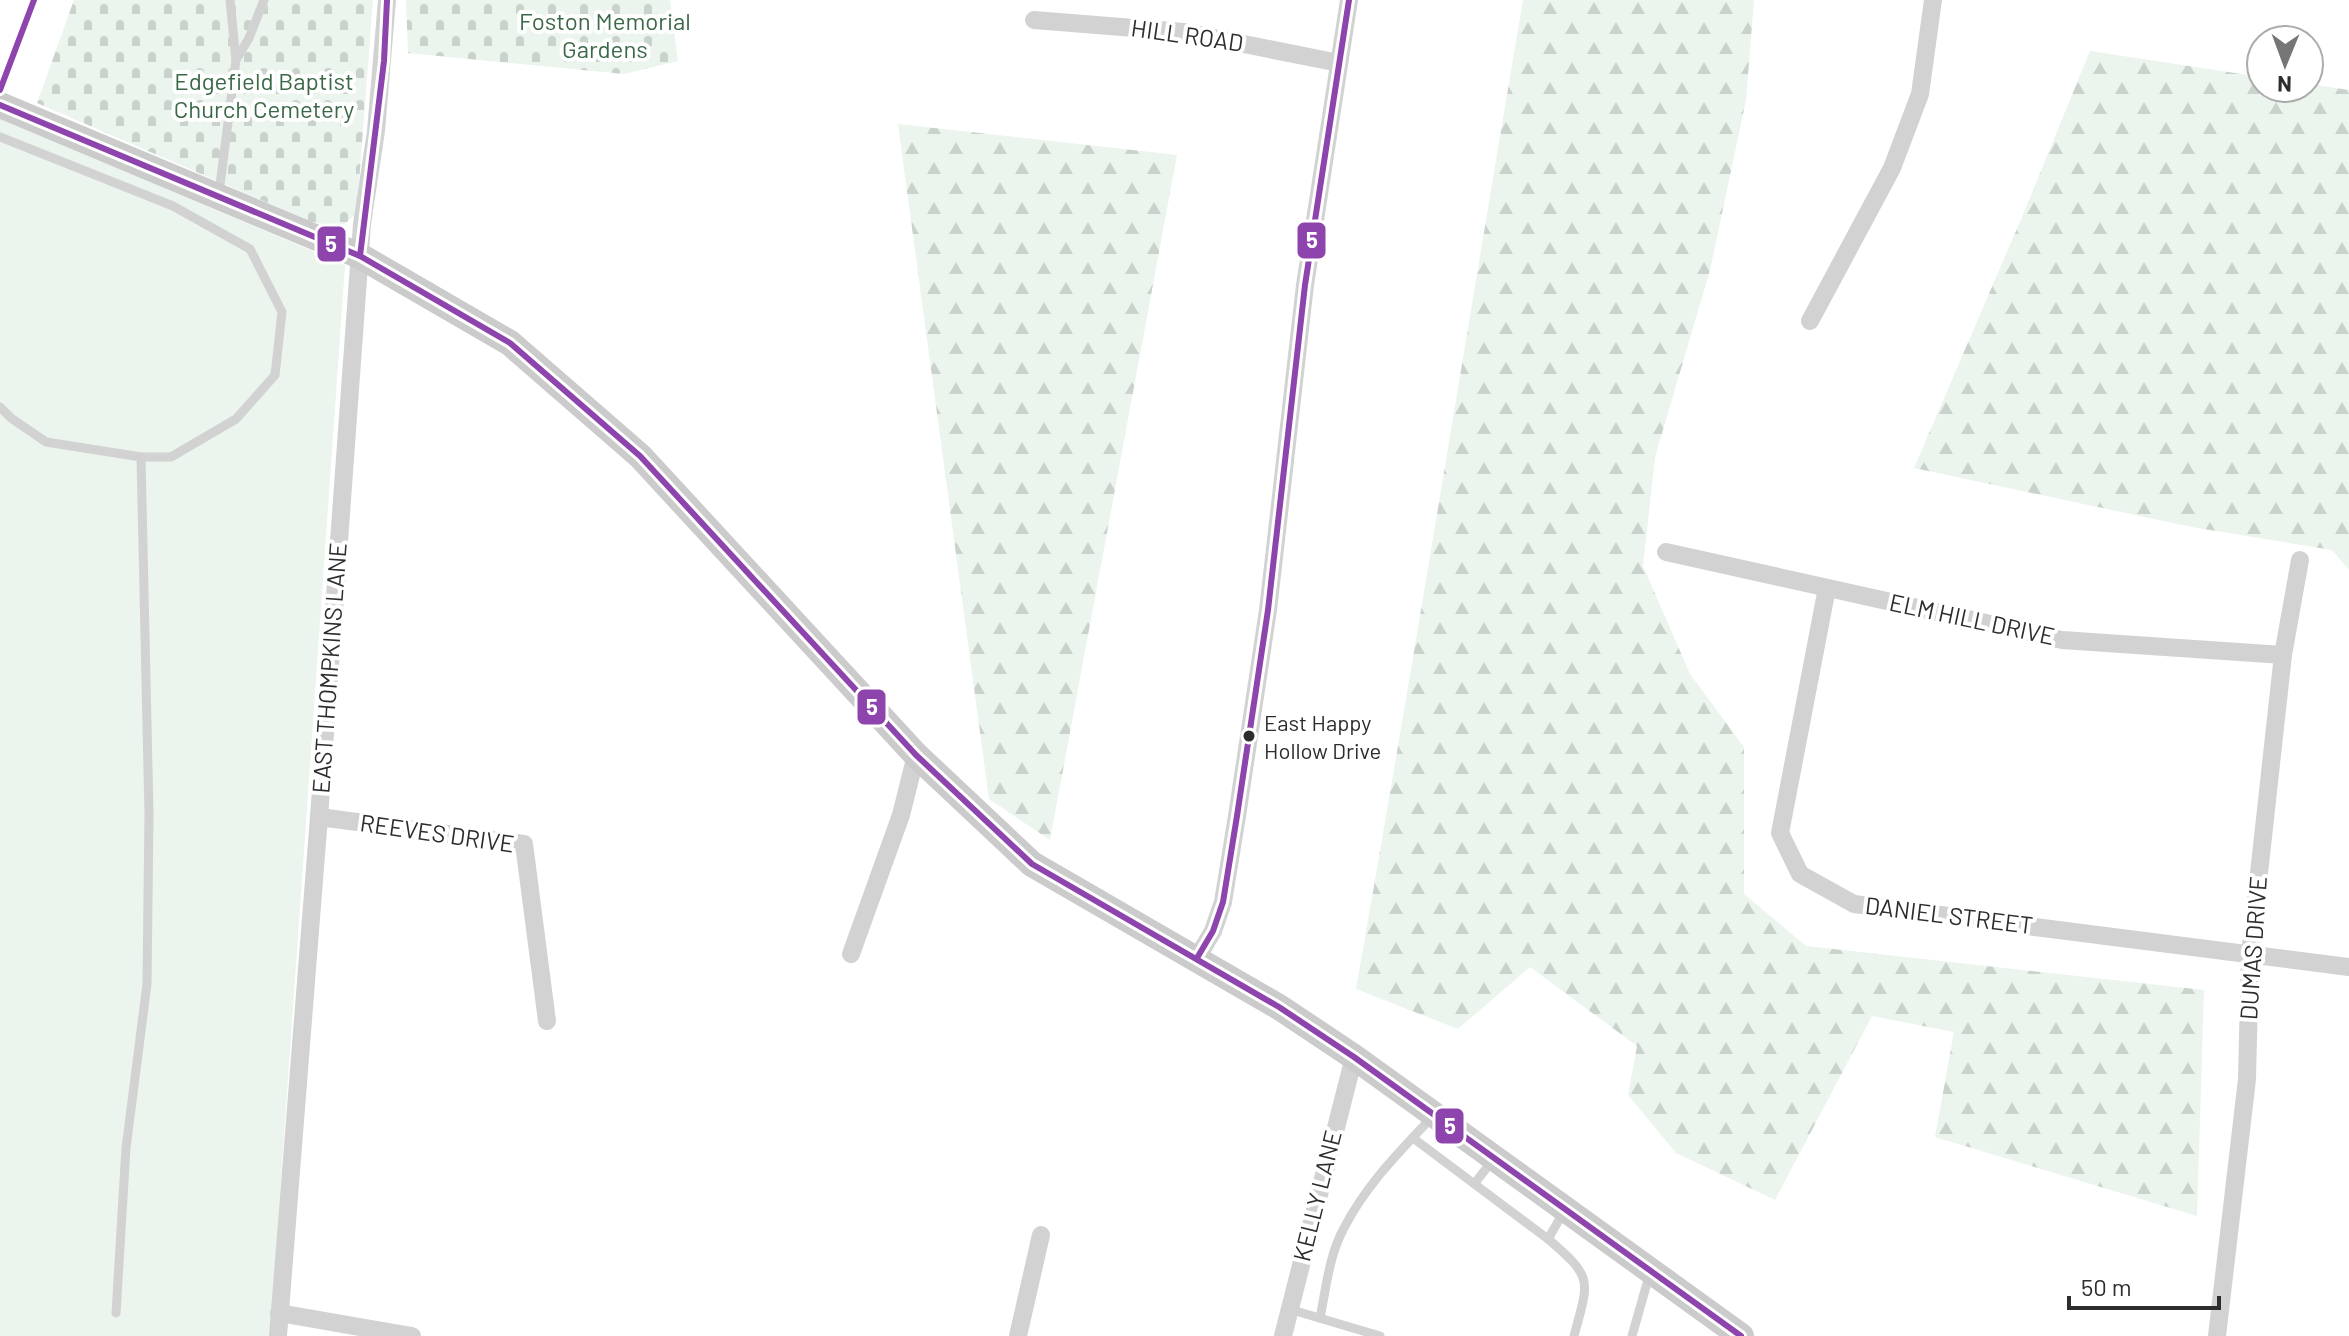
<svg xmlns="http://www.w3.org/2000/svg" width="2349" height="1336" font-family="Barlow,sans-serif">
	<defs>
		<pattern id="forest-firs" width="22" height="20" patternUnits="userSpaceOnUse" patternTransform="scale(2)"><rect width="22" height="20" fill="#ebf4ed"/><path d="M5 1l3.5 6h-7zM16 11l3.5 6h-7z" fill="#cad2cc"/></pattern>
		<pattern id="cemetery-stones" width="16" height="16" patternUnits="userSpaceOnUse" patternTransform="scale(2)"><rect width="16" height="16" fill="#ebf4ed"/><path d="M2 7V4a2 2 0 0 1 4 0v3zM10 15v-3a2 2 0 0 1 4 0v3z" fill="#cad2cc"/></pattern>
	</defs>
	<rect width="100%" height="100%" fill="#fff"/>
	<polygon fill="#ebf4ed" points="0,118 345,265 270,1336 0,1336"/>
	<g fill="url(#forest-firs)">
		<path d="M1523,0H1754L1746,100L1710,270L1655,457L1643,566L1690,674L1744,747V894L1806,946L2204,990L2197,1216L1935,1137L1954,1032L1872,1016L1775,1200L1676,1153L1628,1095L1637,1046L1530,967L1458,1029L1356,989C1414,660 1467,330 1523,0Z"/>
		<polygon points="2090,51 2261,77 2261,88 2309,88 2309,84 2349,90 2349,570 2332,550 2192,527 1914,468 2022,217"/>
		<polygon points="898,124 1177,155 1050,840 989,799"/>
	</g>
	<g fill="url(#cemetery-stones)">
		<polygon points="74,0 373,0 359,182 354,216 342,226 314,223 37,103"/>
		<polygon points="406,0 670,0 678,61 624,74 408,53"/>
	</g>
	<g fill="none" stroke-linecap="round" stroke-linejoin="round">
		<g stroke="#d2d2d2" stroke-width="9">
			<polyline points="236,60 249,38 264,0"/>
			<polyline points="0,90 34,0"/>
			<polyline points="0,137 173,206 250,249 282,312 275,375 236,419 171,457 141,457"/>
			<polyline points="219,193 236,60 230,0"/>
			<polyline points="0,407 11,418 46,442 141,457 149,814 147,984 126,1148 116,1313"/>
			<polyline points="1413,1138 1548,1239"/>
			<polyline points="1475,1183 1492,1161"/>
			<path d="M1563,1213L1548,1239C1594,1278 1589,1280 1574,1336"/>
			<polyline points="1289,1309 1380,1336"/>
			<path d="M1320,1318C1326,1289 1329,1255 1344,1228C1366,1185 1400,1151 1433,1116"/>
			<polyline points="1632,1336 1649,1276"/>
		</g>
		<g stroke="#d2d2d2" stroke-width="18">
			<polyline points="1034,20 1184,32 1339,63"/>
			<polyline points="1810,321 1892,168 1920,94 1933,0"/>
			<polyline points="1666,552 2062,640 2283,655"/>
			<polyline points="1827,588 1780,833 1800,874 1854,904 2349,967"/>
			<polyline points="319,817 524,844 547,1021"/>
			<polyline points="851,954 901,815 916,755"/>
			<polyline points="1197,958 1213,931 1223,902 1237,816 1268,610 1305,285 1349,0"/>
			<polyline points="279,1313 412,1336"/>
			<polyline points="278,1336 319,817 362,224 376,131 387,0"/>
			<polyline points="1018,1336 1041,1235"/>
			<polyline points="1283,1336 1354,1057"/>
			<polyline points="2217,1336 2247,1079 2250,955 2283,655 2300,560"/>
		</g>
		<polyline stroke="#cbcbcb" stroke-width="26" points="0,105 360,256 510,343 640,456 916,755 1032,864 1279,1007 1354,1057 1741,1336"/>
		<defs>
			<g id="bus-1">
				<polyline points="0,90 34,0"/>
				<polyline points="0,105 360,256 510,343 640,456 916,755 1032,864 1279,1007 1354,1057 1741,1336"/>
				<polyline points="360,256 384,61 387,0"/>
				<polyline points="1197,958 1213,931 1223,902 1237,816 1268,610 1305,285 1349,0"/>
			</g>
		</defs>
		<use href="#bus-1" stroke="#fff" stroke-width="12"/>
		<use href="#bus-1" stroke="#8e44ad" stroke-width="6"/>
	</g>
	<circle fill="#2d2d2d" stroke="#fff" stroke-width="3" cx="1249" cy="736" r="7"/>
	<g text-anchor="middle" stroke-width="8" stroke-linejoin="round" paint-order="stroke">
		<g font-size="22" fill="#2d2d2d" stroke="#fff" text-anchor="start">
			<text x="1264" y="731">East Happy<tspan x="1264" dy="28">Hollow Drive</tspan></text>
		</g>
		<g font-size="24" fill="#3b6947" stroke="#fff">
			<text x="605" y="30">Foston Memorial<tspan x="605" dy="28">Gardens</tspan></text>
			<text x="264" y="90">Edgefield Baptist<tspan x="264" dy="28">Church Cemetery</tspan></text>
		</g>
		<g font-size="24" fill="#2d2d2d" stroke="#fff">
			<text transform="translate(1187 36) rotate(8)" y="8">HILL ROAD</text>
			<text transform="translate(1972 620) rotate(12)" y="8">ELM HILL DRIVE</text>
			<text transform="translate(330 668) rotate(-86)" y="8">EAST THOMPKINS LANE</text>
			<text transform="translate(437 834) rotate(8)" y="8">REEVES DRIVE</text>
			<text transform="translate(1949 916) rotate(7)" y="8">DANIEL STREET</text>
			<text transform="translate(2254 948) rotate(-86)" y="8">DUMAS DRIVE</text>
			<text transform="translate(1318 1196) rotate(-76)" y="8">KELLY LANE</text>
		</g>
	</g>
	<g stroke="#fff" stroke-width="3">
		<rect x="1296" y="221" width="31" height="39" rx="8" fill="#8e44ad"/>
		<rect x="316" y="225" width="31" height="38" rx="8" fill="#8e44ad"/>
		<rect x="856" y="688" width="31" height="38" rx="8" fill="#8e44ad"/>
		<rect x="1434" y="1107" width="31" height="38" rx="8" fill="#8e44ad"/>
	</g>
	<g font-size="22" text-anchor="middle" font-weight="bold" fill="#fff">
		<text x="1312" y="248">5</text>
		<text x="331" y="252">5</text>
		<text x="872" y="715">5</text>
		<text x="1450" y="1134">5</text>
	</g>
	<g transform="translate(2285 64) rotate(181)"><circle r="38" fill="#ffffff" stroke="#ababab" stroke-width="2"/>
	<path d="M0-6L14 30L0 20L-14 30Z" fill="#767676"/>
	<text y="-12" font-size="22" font-weight="bold" text-anchor="middle" fill="#2d2d2d">N</text>
	</g>
	<path d="M2069 1296v12h150v-12" fill="none" stroke="#2d2d2d" stroke-width="4"/>
	<text x="2081" y="1296" font-size="24" fill="#2d2d2d" stroke="#ffffff" stroke-width="6" paint-order="stroke">50 m</text>
</svg>
